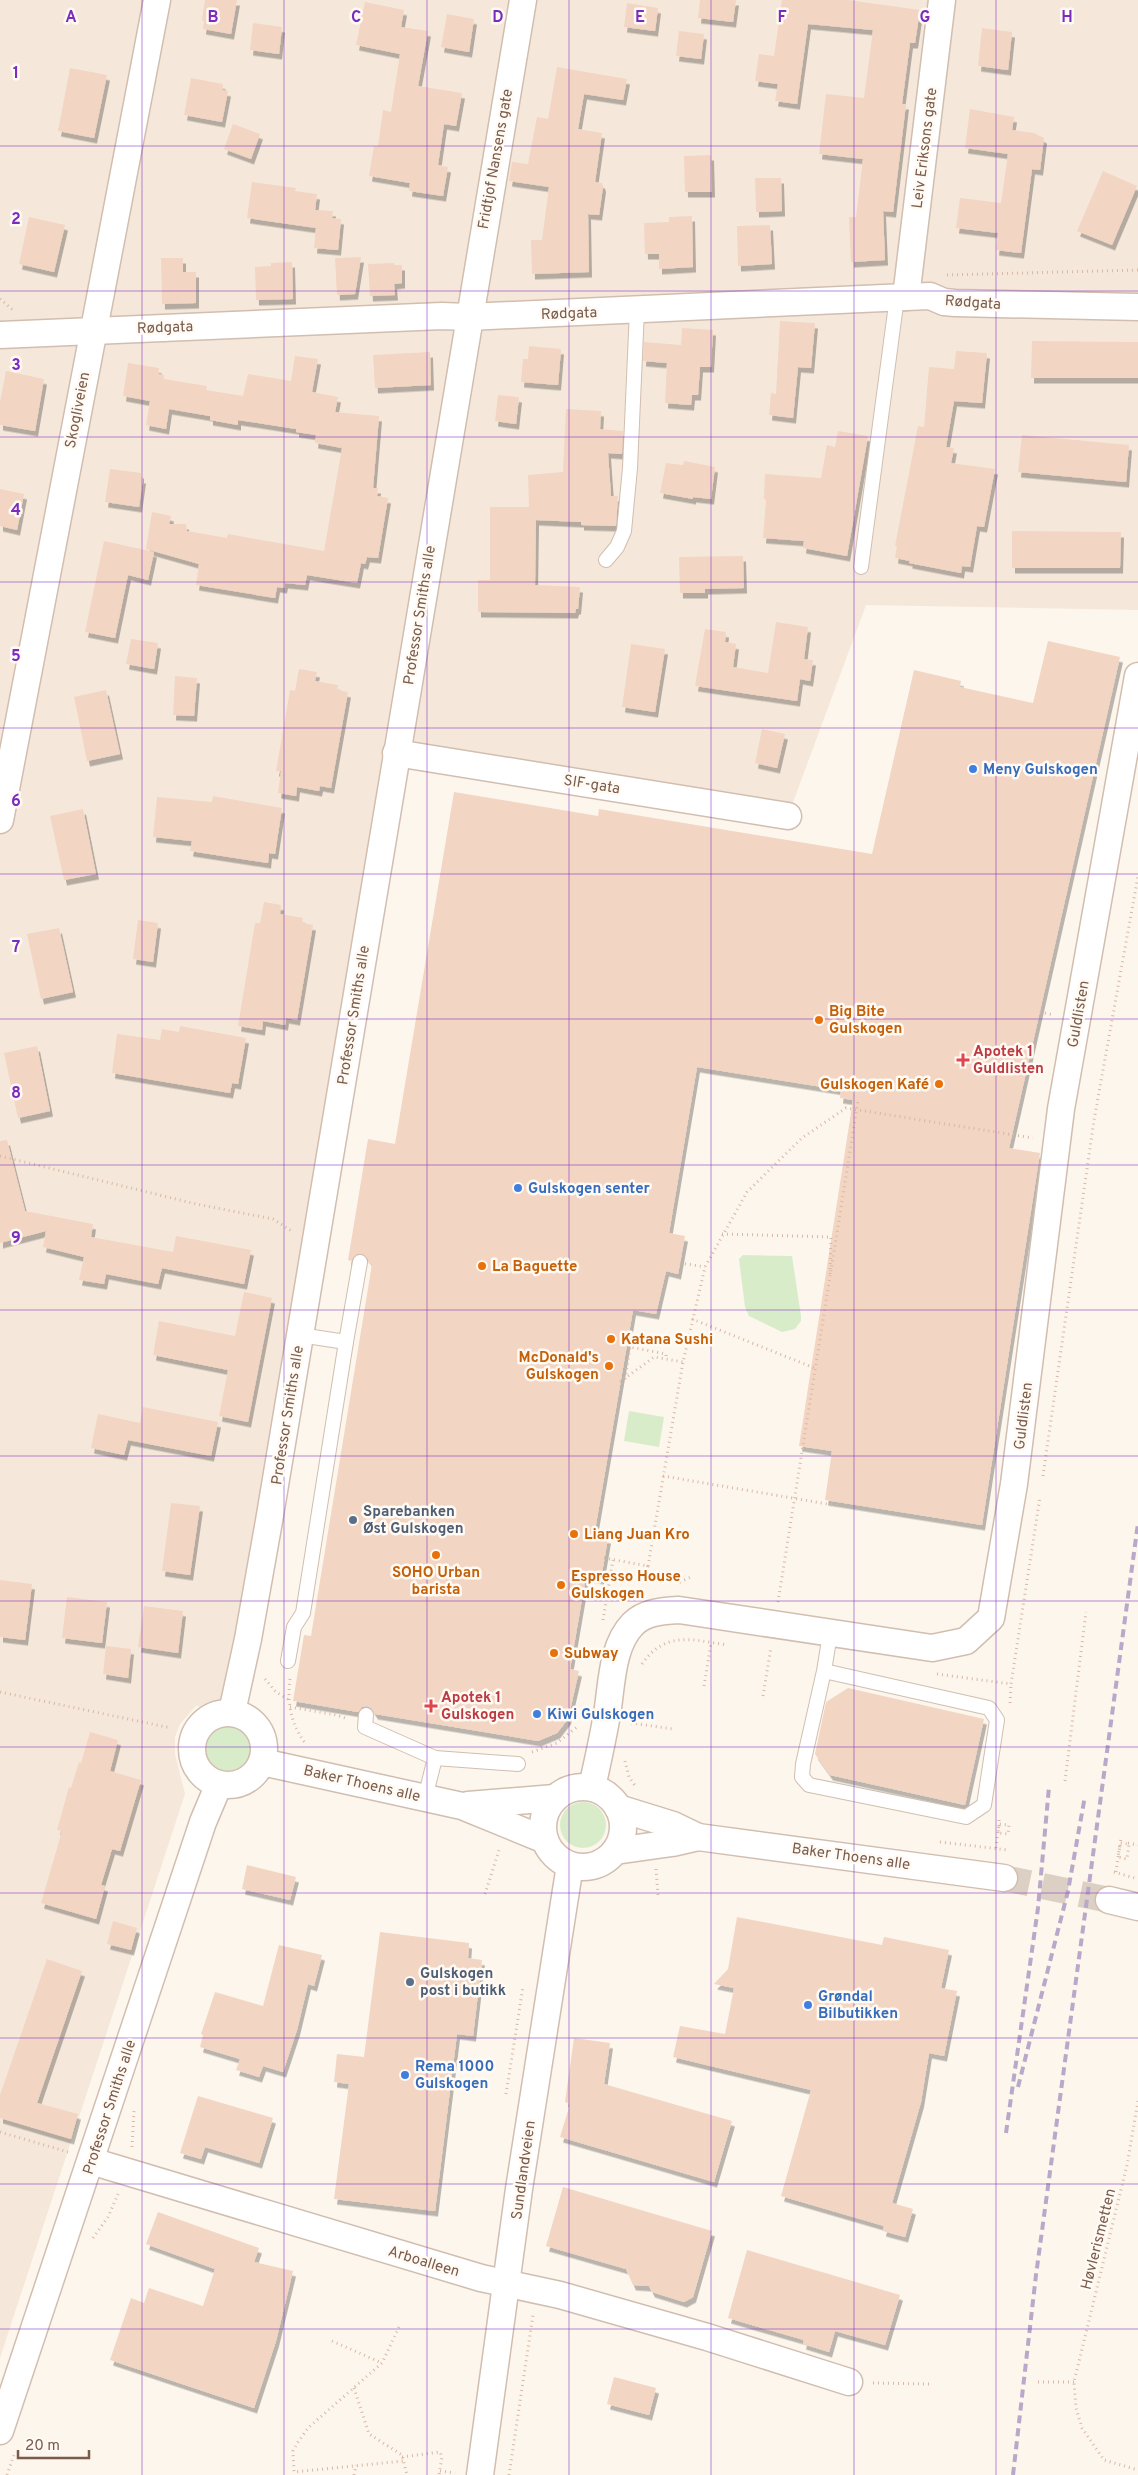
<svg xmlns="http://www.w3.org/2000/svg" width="1138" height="2475" font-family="Overpass,sans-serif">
	<defs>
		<filter id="shadow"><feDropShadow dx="3" dy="5.5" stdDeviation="0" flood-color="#0004"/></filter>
	</defs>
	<rect width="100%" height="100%" fill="#fdf6ec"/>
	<polygon fill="#f5e8da" points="0,0 1138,0 1138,610 866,605 788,816 396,753 232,1712 196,1706 180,1724 175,1737 175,1754 185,1794 0,2358"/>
	<g fill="#d8ecc9">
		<polygon points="743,1255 792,1256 801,1316 801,1321 795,1329 782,1332 749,1316 745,1307 739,1259"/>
		<polygon points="629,1411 664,1417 659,1447 624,1441"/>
		<circle cx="228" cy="1748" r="23"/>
		<circle cx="583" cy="1825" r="23"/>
	</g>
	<g fill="#f3d5c3" filter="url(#shadow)">
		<polygon points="205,0 237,0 231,34 203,29 204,21 202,20"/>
		<polygon points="700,0 736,0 733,22 698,18"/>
		<polygon points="782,0 848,0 920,10 915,43 910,43 902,104 906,104 893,212 883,211 885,260 851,262 849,217 856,217 863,159 819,154 826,94 864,98 873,30 808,24 797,104 775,101 778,84 755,81 759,54 774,56"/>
		<polygon points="365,2 404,10 401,27 428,31 418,86 462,93 456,126 444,124 438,165 448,167 443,196 409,191 410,183 369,176 374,146 378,146 383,110 391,112 400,54 356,45"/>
		<polygon points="627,3 658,8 655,31 624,27"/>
		<polygon points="447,14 474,19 469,52 441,47"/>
		<polygon points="253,23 282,27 279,54 250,50"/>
		<polygon points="982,28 1012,32 1008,70 978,66"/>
		<polygon points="679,31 704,34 701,59 676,56"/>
		<polygon points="557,67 627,79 623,100 584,94 578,129 602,133 595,182 602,183 603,187 599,215 588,214 589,272 532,274 531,240 542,240 549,187 509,181 512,162 528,164 537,117 548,119"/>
		<polygon points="70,68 107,75 94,138 58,131"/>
		<polygon points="191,78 223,84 222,90 228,91 222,122 184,115"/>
		<polygon points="970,109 1014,117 1012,130 1034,133 1044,138 1040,170 1032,169 1021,253 996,250 998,233 956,228 960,198 1001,203 1008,154 965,148"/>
		<polygon points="233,124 260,134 251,159 224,149"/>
		<polygon points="711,155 712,192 685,192 684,156"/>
		<polygon points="1103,171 1137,186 1112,245 1077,231"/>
		<polygon points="755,178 781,178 782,211 756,212"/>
		<polygon points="252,182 296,188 295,191 317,194 315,210 333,211 332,218 341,219 338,250 314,248 316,228 247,218"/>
		<polygon points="692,216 693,267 659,269 659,254 645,254 644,223 669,222 669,217"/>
		<polygon points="29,217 65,225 54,272 19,264"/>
		<polygon points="770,225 772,264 738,266 737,226"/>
		<polygon points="361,257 355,294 337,295 335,258"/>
		<polygon points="161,258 183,258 183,272 196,272 196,303 162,304"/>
		<polygon points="292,262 293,299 256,300 255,267 271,266 271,263"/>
		<polygon points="394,263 394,265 402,265 402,283 394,284 395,295 370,296 368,264"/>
		<polygon points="780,321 815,323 811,368 798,367 793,418 769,415 771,393 776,394"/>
		<polygon points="682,328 713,330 711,367 700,367 698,395 692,395 691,405 665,403 667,363 643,361 644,342 681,345"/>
		<polygon points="1032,341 1138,342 1138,378 1031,378"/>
		<polygon points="529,346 561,349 558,385 521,382 523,359 528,359"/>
		<polygon points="956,351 987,353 982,403 954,401 946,447 954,448 951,463 995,469 984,527 977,526 970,567 962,566 961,573 909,563 910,561 895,558 897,546 895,546 918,426 924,427 929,367 954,369"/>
		<polygon points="430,352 431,385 375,388 373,355"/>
		<polygon points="295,356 318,359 312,392 338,397 335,412 379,416 373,488 378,488 377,496 388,498 378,558 367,557 365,564 361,563 357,583 307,575 305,585 285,583 284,588 277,587 275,598 196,585 199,564 146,549 152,512 171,516 169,524 186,524 187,531 227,538 228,534 324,551 342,448 315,443 316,435 296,432 296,429 238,420 238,425 210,420 210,416 169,409 166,429 146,425 150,401 123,396 128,363 159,368 158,374 164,375 164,379 207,386 206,390 243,396 248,374 291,381"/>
		<polygon points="6,371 44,379 35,431 0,425 0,402"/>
		<polygon points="498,395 519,397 516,424 495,421"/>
		<polygon points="566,409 601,411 600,429 623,431 622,454 608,453 611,496 618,496 616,526 581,525 581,522 536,520 535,585 580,587 578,609 576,609 575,613 478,612 478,580 490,580 490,507 529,507 528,475 563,472"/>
		<polygon points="838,431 868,436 847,556 803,548 804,541 763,538 766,500 764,499 765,474 821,478 827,445 835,447"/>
		<polygon points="1022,435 1129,445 1126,482 1018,472"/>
		<polygon points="684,461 715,467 711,499 693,497 693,499 660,493 666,463 683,465"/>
		<polygon points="110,469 141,473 141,478 143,478 139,507 105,502"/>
		<polygon points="0,489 24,494 17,530 0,526"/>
		<polygon points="1012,531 1121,532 1120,568 1012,568"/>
		<polygon points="104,541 154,552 148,580 128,575 115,638 85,632"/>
		<polygon points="743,556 744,588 705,589 705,593 680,593 679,557"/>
		<polygon points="776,622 808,627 804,659 813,660 810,681 800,679 797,701 695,686 705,629 726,632 725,642 736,644 733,667 768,673"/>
		<polygon points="131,639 158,643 154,669 126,664"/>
		<polygon points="1048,641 1120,657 1009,1148 1040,1153 982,1525 825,1500 832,1451 799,1446 853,1100 840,1098 841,1090 697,1067 669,1233 685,1236 678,1274 666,1271 656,1314 633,1310 594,1536 608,1538 601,1579 586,1576 570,1669 579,1671 568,1719 557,1733 538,1741 375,1714 371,1708 367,1706 362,1707 358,1712 293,1701 304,1635 311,1636 372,1264 369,1264 368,1259 362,1254 357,1254 351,1261 348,1260 368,1139 395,1144 454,792 598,816 599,809 872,854 914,670 961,681 960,687 1033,703"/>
		<polygon points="631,644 665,649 655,712 622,707"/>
		<polygon points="299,669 317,672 315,681 338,685 337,690 348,692 331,788 320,786 319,791 297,787 296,796 278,793 281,771 276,771 290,690 295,691"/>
		<polygon points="175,676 197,678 194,716 173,715"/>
		<polygon points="106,690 120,754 87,761 74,697"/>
		<polygon points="762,729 785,734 777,768 755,763"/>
		<polygon points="213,796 282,808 275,854 269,853 268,863 190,851 192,841 153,837 157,797 212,802"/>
		<polygon points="83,809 96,874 64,880 50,816"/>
		<polygon points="264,902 281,905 280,914 303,918 302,923 313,925 297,1020 286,1018 285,1025 263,1021 262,1030 238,1026 255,923 260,923"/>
		<polygon points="138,920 158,923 153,962 133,959"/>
		<polygon points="59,928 73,992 41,999 27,934"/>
		<polygon points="180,1026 246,1038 238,1084 232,1083 230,1093 112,1073 117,1034 160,1040 162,1029 179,1032"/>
		<polygon points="37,1046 50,1111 18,1118 4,1053"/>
		<polygon points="7,1140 25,1211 93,1224 91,1237 173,1252 176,1236 251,1250 244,1284 162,1268 158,1284 106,1274 104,1284 79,1280 84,1257 43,1247 46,1231 0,1243 0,1141"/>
		<polygon points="244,1292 272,1298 248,1422 219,1416 228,1370 153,1355 159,1321 235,1336"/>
		<polygon points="143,1407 218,1422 211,1456 128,1440 124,1455 91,1448 98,1414 140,1423"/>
		<polygon points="171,1503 200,1506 190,1575 162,1571"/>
		<polygon points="0,1580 32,1584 25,1640 0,1637"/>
		<polygon points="67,1597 107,1602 102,1643 62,1638"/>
		<polygon points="144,1606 183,1611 178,1653 138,1647"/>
		<polygon points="106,1646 131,1649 128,1678 103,1674"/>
		<polygon points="848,1688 984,1719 965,1805 830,1775 815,1754 826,1702"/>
		<polygon points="90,1732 118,1740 110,1771 141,1780 120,1851 112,1849 101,1885 105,1886 96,1919 41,1903 62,1831 57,1830 69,1787 71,1788 79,1762 81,1763"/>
		<polygon points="247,1865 296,1877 290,1900 242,1889"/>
		<polygon points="737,1917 882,1945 884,1937 949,1950 941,1988 957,1991 944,2056 929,2053 921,2102 892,2203 913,2209 905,2237 883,2231 884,2226 781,2196 811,2090 673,2057 680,2026 725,2034 734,1988 714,1984 728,1969"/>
		<polygon points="113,1921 137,1928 131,1950 107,1944"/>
		<polygon points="380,1932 469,1943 468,1958 482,1960 473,2036 457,2034 435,2211 334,2199 349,2084 334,2082 337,2054 364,2057"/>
		<polygon points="279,1945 322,1955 314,1986 308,1984 297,2030 283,2072 263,2066 259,2077 236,2070 240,2059 200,2047 203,2035 201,2034 215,1992 263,2006"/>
		<polygon points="47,1959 82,1971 37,2103 78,2114 71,2139 0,2118 0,2095"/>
		<polygon points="574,2038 610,2043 604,2084 732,2121 714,2182 560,2137 570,2104 565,2102"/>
		<polygon points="198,2096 273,2118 259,2163 205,2147 201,2159 180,2153"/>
		<polygon points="563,2187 712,2231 693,2297 684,2302 652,2292 649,2286 633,2285 626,2269 546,2246"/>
		<polygon points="158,2212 259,2248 254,2262 293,2271 276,2341 254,2408 110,2360 131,2298 144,2303 149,2288 203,2306 215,2269 146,2244"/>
		<polygon points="747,2250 900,2295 885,2345 835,2331 829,2352 803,2344 804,2340 728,2318"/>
		<polygon points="614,2377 656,2388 649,2415 607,2404"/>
	</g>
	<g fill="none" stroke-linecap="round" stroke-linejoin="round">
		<polyline stroke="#dcd0c4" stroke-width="26" stroke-dasharray="26 13" stroke-linecap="butt" points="1004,1878 1109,1900"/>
		<defs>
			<g id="service">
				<polyline points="606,560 617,547 624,531 630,468 637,310"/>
				<polyline points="861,567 897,297"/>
				<polyline points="300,1335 346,1342 360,1262"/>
				<polyline points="288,1661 294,1627 303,1613 346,1342"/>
				<polyline points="824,1671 803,1764 802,1777 809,1785 966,1817 984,1805 997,1720 989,1708 824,1671 830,1634"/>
				<polyline points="366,1715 365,1727 435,1758"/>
				<polyline points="425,1798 435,1758 518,1764"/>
			</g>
			<g id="minor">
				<polyline points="906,297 942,0"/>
				<polyline points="0,335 442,316 468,317 906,297 930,296 944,302 955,303 1138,307"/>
				<polyline points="396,753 788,816"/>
				<polyline points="0,820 157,0"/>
				<polyline points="232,1712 248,1639 269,1521 523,0"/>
				<circle cx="228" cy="1749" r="36"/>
				<polyline points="262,1762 462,1806 545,1840"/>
				<path d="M592,1787C597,1765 602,1742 606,1720C612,1690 610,1647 633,1624C645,1612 663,1611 679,1610L932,1648L966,1641L991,1618L1014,1484L1061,1109L1138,676"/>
				<circle cx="583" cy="1827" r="40"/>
				<polyline points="468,1805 555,1798"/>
				<polyline points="618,1808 673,1825 698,1837 1004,1878"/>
				<polyline points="615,1851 672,1843 698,1837"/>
				<polyline points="1109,1900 1138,1907"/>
				<polyline points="91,2161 481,2278 560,2295 707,2337 849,2382"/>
				<polyline points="0,2431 203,1822 219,1784"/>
				<polyline points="480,2475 519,2189 570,1865"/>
			</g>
		</defs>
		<use href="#service" stroke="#d1beb0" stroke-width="16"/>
		<use href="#minor" stroke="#d1beb0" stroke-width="29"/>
		<g stroke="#d9b8a5" stroke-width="3" stroke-dasharray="1 4" stroke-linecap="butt">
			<polyline points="947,275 1138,270"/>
			<polyline points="0,299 13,310"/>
			<polyline points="1040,1012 1054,1015"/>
			<polyline points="0,1156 196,1204 273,1219 293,1232"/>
			<polyline points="722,1234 831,1237 830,1274"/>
			<polyline points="680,1263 705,1267"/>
			<polyline points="692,1319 817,1369"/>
			<polyline points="625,1379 630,1347 666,1354 666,1359"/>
			<polyline points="620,1382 654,1357 683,1362"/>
			<polyline points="663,1476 839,1506"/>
			<polyline points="1043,1476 1094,1120 1138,876"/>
			<polyline points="604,1558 648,1566 646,1577 680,1582 691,1577"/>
			<polyline points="648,1566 683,1362 705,1267 747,1192 802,1138 846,1108 1033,1138"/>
			<polyline points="778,1602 858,1101"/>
			<polyline points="603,1620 613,1560"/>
			<path d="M642,1664C666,1630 692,1640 728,1645"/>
			<polyline points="937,1674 1011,1684 1040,1497"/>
			<polyline points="265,1679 276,1692 289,1700"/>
			<path d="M290,1679C287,1702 291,1726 306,1744"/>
			<polyline points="704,1686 711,1643"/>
			<polyline points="0,1692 171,1728"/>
			<polyline points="763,1696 771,1647"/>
			<polyline points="1010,1703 1011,1684"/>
			<polyline points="290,1707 336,1715 348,1719"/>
			<polyline points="631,1723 673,1729"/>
			<polyline points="532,1752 557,1743 578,1726"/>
			<polyline points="625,1761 629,1777 636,1787"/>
			<polyline points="1065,1781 1086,1612"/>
			<polyline points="940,1842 1008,1850"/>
			<polyline points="1128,1843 1138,1845"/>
			<polyline points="996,1848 999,1824 1009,1825 1008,1834 998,1833 999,1826"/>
			<polyline points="656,1869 658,1895"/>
			<polyline points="1114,1872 1138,1879"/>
			<polyline points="1116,1872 1120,1843 1129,1844 1127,1859 1118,1857 1120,1846"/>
			<polyline points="485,1894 500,1847"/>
			<polyline points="506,2094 523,1987"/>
			<polyline points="1138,2101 1127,2165 1074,2382 1076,2408 1082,2428 1104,2460 1138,2470"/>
			<polyline points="0,2132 68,2152"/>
			<polyline points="132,2147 134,2111"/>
			<polyline points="93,2238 108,2217 118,2194"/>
			<polyline points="399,2327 382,2363 308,2428 298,2442 293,2451 294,2472 403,2461"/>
			<polyline points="332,2341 382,2363"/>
			<polyline points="1038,2382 1074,2382"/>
			<polyline points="873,2383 929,2384"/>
			<polyline points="354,2388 369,2434 402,2455 407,2475"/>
			<polyline points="402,2457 440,2452 442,2457 439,2475"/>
			<polyline points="440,2471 455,2473"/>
			<polyline points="7,2475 15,2452"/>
			<polyline points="354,2475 356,2465"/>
			<polyline points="509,2475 533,2315"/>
		</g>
		<use href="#service" stroke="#fff" stroke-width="14"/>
		<use href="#minor" stroke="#fff" stroke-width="26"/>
		<g stroke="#b9a8c9" stroke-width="4" stroke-dasharray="8 5" stroke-linecap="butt">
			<polyline points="1018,2087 1068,1891 1085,1796"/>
			<polyline points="1006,2133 1038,1908 1049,1787"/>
			<polyline points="1013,2475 1036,2275 1138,1523"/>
		</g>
		<g stroke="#d9b8a5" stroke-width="3" stroke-dasharray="1 4" stroke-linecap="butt">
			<polyline points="999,1826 999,1820"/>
			<polyline points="1120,1846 1121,1838"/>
		</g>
	</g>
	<path fill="none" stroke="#7b2cbf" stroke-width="1" stroke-opacity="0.55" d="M142,0V2475M284,0V2475M427,0V2475M569,0V2475M711,0V2475M854,0V2475M996,0V2475M0,146H1138M0,291H1138M0,437H1138M0,582H1138M0,728H1138M0,874H1138M0,1019H1138M0,1165H1138M0,1310H1138M0,1456H1138M0,1601H1138M0,1747H1138M0,1893H1138M0,2038H1138M0,2184H1138M0,2329H1138"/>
	<g fill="#3f7fe0" stroke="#fffaf3" stroke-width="2">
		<circle cx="973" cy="769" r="5"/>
		<circle cx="518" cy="1188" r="5"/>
		<circle cx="537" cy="1714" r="5"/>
		<circle cx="808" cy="2005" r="5"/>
		<circle cx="405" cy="2075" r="5"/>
	</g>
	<g fill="#e8710a" stroke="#fffaf3" stroke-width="2">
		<circle cx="819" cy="1020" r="5"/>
		<circle cx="939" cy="1084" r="5"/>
		<circle cx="482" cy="1266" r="5"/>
		<circle cx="611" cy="1339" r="5"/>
		<circle cx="609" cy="1366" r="5"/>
		<circle cx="574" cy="1534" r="5"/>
		<circle cx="436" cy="1555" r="5"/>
		<circle cx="561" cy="1585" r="5"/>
		<circle cx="554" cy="1653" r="5"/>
	</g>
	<g fill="#e0444e" stroke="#fffaf3" stroke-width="2">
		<path d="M960.5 1052.5h5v5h5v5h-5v5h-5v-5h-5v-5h5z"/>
		<path d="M428.5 1698.5h5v5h5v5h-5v5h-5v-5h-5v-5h5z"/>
	</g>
	<g fill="#5c6f8a" stroke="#fffaf3" stroke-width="2">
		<circle cx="353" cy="1520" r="5"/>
		<circle cx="410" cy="1982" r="5"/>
	</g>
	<g text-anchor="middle" stroke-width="5" stroke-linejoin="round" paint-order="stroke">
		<g font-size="15" fill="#7a5c4d" stroke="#fffaf3">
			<text transform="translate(924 148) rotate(-83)" y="5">Leiv Eriksons gate</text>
			<text transform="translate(495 159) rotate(-80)" y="5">Fridtjof Nansens gate</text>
			<text transform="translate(973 302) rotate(4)" y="5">Rødgata</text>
			<text transform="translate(569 313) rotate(-2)" y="5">Rødgata</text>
			<text transform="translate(165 327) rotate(-2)" y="5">Rødgata</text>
			<text transform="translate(77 410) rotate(-79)" y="5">Skogliveien</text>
			<text transform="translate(419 615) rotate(-81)" y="5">Professor Smiths alle</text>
			<text transform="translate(592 784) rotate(9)" y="5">SIF-gata</text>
			<text transform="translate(1078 1014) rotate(-80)" y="5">Guldlisten</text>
			<text transform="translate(353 1015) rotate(-81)" y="5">Professor Smiths alle</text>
			<text transform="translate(287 1415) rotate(-81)" y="5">Professor Smiths alle</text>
			<text transform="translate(1023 1416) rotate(-83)" y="5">Guldlisten</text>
			<text transform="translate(362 1783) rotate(13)" y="5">Baker Thoens alle</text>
			<text transform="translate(851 1856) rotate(8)" y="5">Baker Thoens alle</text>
			<text transform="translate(109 2107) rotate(-72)" y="5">Professor Smiths alle</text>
			<text transform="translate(523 2170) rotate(-82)" y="5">Sundlandveien</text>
			<text transform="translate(1098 2239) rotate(-76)" y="5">Høvlerismetten</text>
			<text transform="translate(424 2261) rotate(17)" y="5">Arboalleen</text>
		</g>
		<g font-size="15" font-weight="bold" fill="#366cbe" stroke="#fffaf3" text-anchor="start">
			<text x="983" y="774">Meny Gulskogen</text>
			<text x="528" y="1193">Gulskogen senter</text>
			<text x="547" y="1719">Kiwi Gulskogen</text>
			<text x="818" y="2001">Grøndal<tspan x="818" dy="17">Bilbutikken</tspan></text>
			<text x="415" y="2071">Rema 1000<tspan x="415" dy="17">Gulskogen</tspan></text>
		</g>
		<g font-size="15" font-weight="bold" fill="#c56008" stroke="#fffaf3" text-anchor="start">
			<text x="829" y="1016">Big Bite<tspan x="829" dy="17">Gulskogen</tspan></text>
			<text x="929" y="1089" text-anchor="end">Gulskogen Kafé</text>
			<text x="492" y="1271">La Baguette</text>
			<text x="621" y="1344">Katana Sushi</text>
			<text x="599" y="1362" text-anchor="end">McDonald's<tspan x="599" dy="17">Gulskogen</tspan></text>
			<text x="584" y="1539">Liang Juan Kro</text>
			<text x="436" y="1577" text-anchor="middle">SOHO Urban<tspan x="436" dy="17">barista</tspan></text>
			<text x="571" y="1581">Espresso House<tspan x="571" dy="17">Gulskogen</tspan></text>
			<text x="564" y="1658">Subway</text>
		</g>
		<g font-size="15" font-weight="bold" fill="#be3a42" stroke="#fffaf3" text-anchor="start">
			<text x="973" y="1056">Apotek 1<tspan x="973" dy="17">Guldlisten</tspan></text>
			<text x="441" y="1702">Apotek 1<tspan x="441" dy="17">Gulskogen</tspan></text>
		</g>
		<g font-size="15" font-weight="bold" fill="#4e5e75" stroke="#fffaf3" text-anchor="start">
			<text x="363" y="1516">Sparebanken<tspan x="363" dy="17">Øst Gulskogen</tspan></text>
			<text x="420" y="1978">Gulskogen<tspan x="420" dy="17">post i butikk</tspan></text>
		</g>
	</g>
	<g font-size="16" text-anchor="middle" font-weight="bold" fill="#7b2cbf" stroke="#fffaf3" stroke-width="5" stroke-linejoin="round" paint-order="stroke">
		<text x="71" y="22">A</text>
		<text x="213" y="22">B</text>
		<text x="356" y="22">C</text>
		<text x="498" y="22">D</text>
		<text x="640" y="22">E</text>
		<text x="782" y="22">F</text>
		<text x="925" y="22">G</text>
		<text x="1067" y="22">H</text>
		<text x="16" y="78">1</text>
		<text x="16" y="224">2</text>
		<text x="16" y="370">3</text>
		<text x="16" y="515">4</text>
		<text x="16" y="661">5</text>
		<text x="16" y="806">6</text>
		<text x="16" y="952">7</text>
		<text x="16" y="1098">8</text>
		<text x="16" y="1243">9</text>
	</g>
	<path d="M18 2450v8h71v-8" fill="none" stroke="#7a5c4d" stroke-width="2.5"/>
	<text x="25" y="2450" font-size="15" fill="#7a5c4d" stroke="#fffaf3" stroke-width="4" paint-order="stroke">20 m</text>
</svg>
